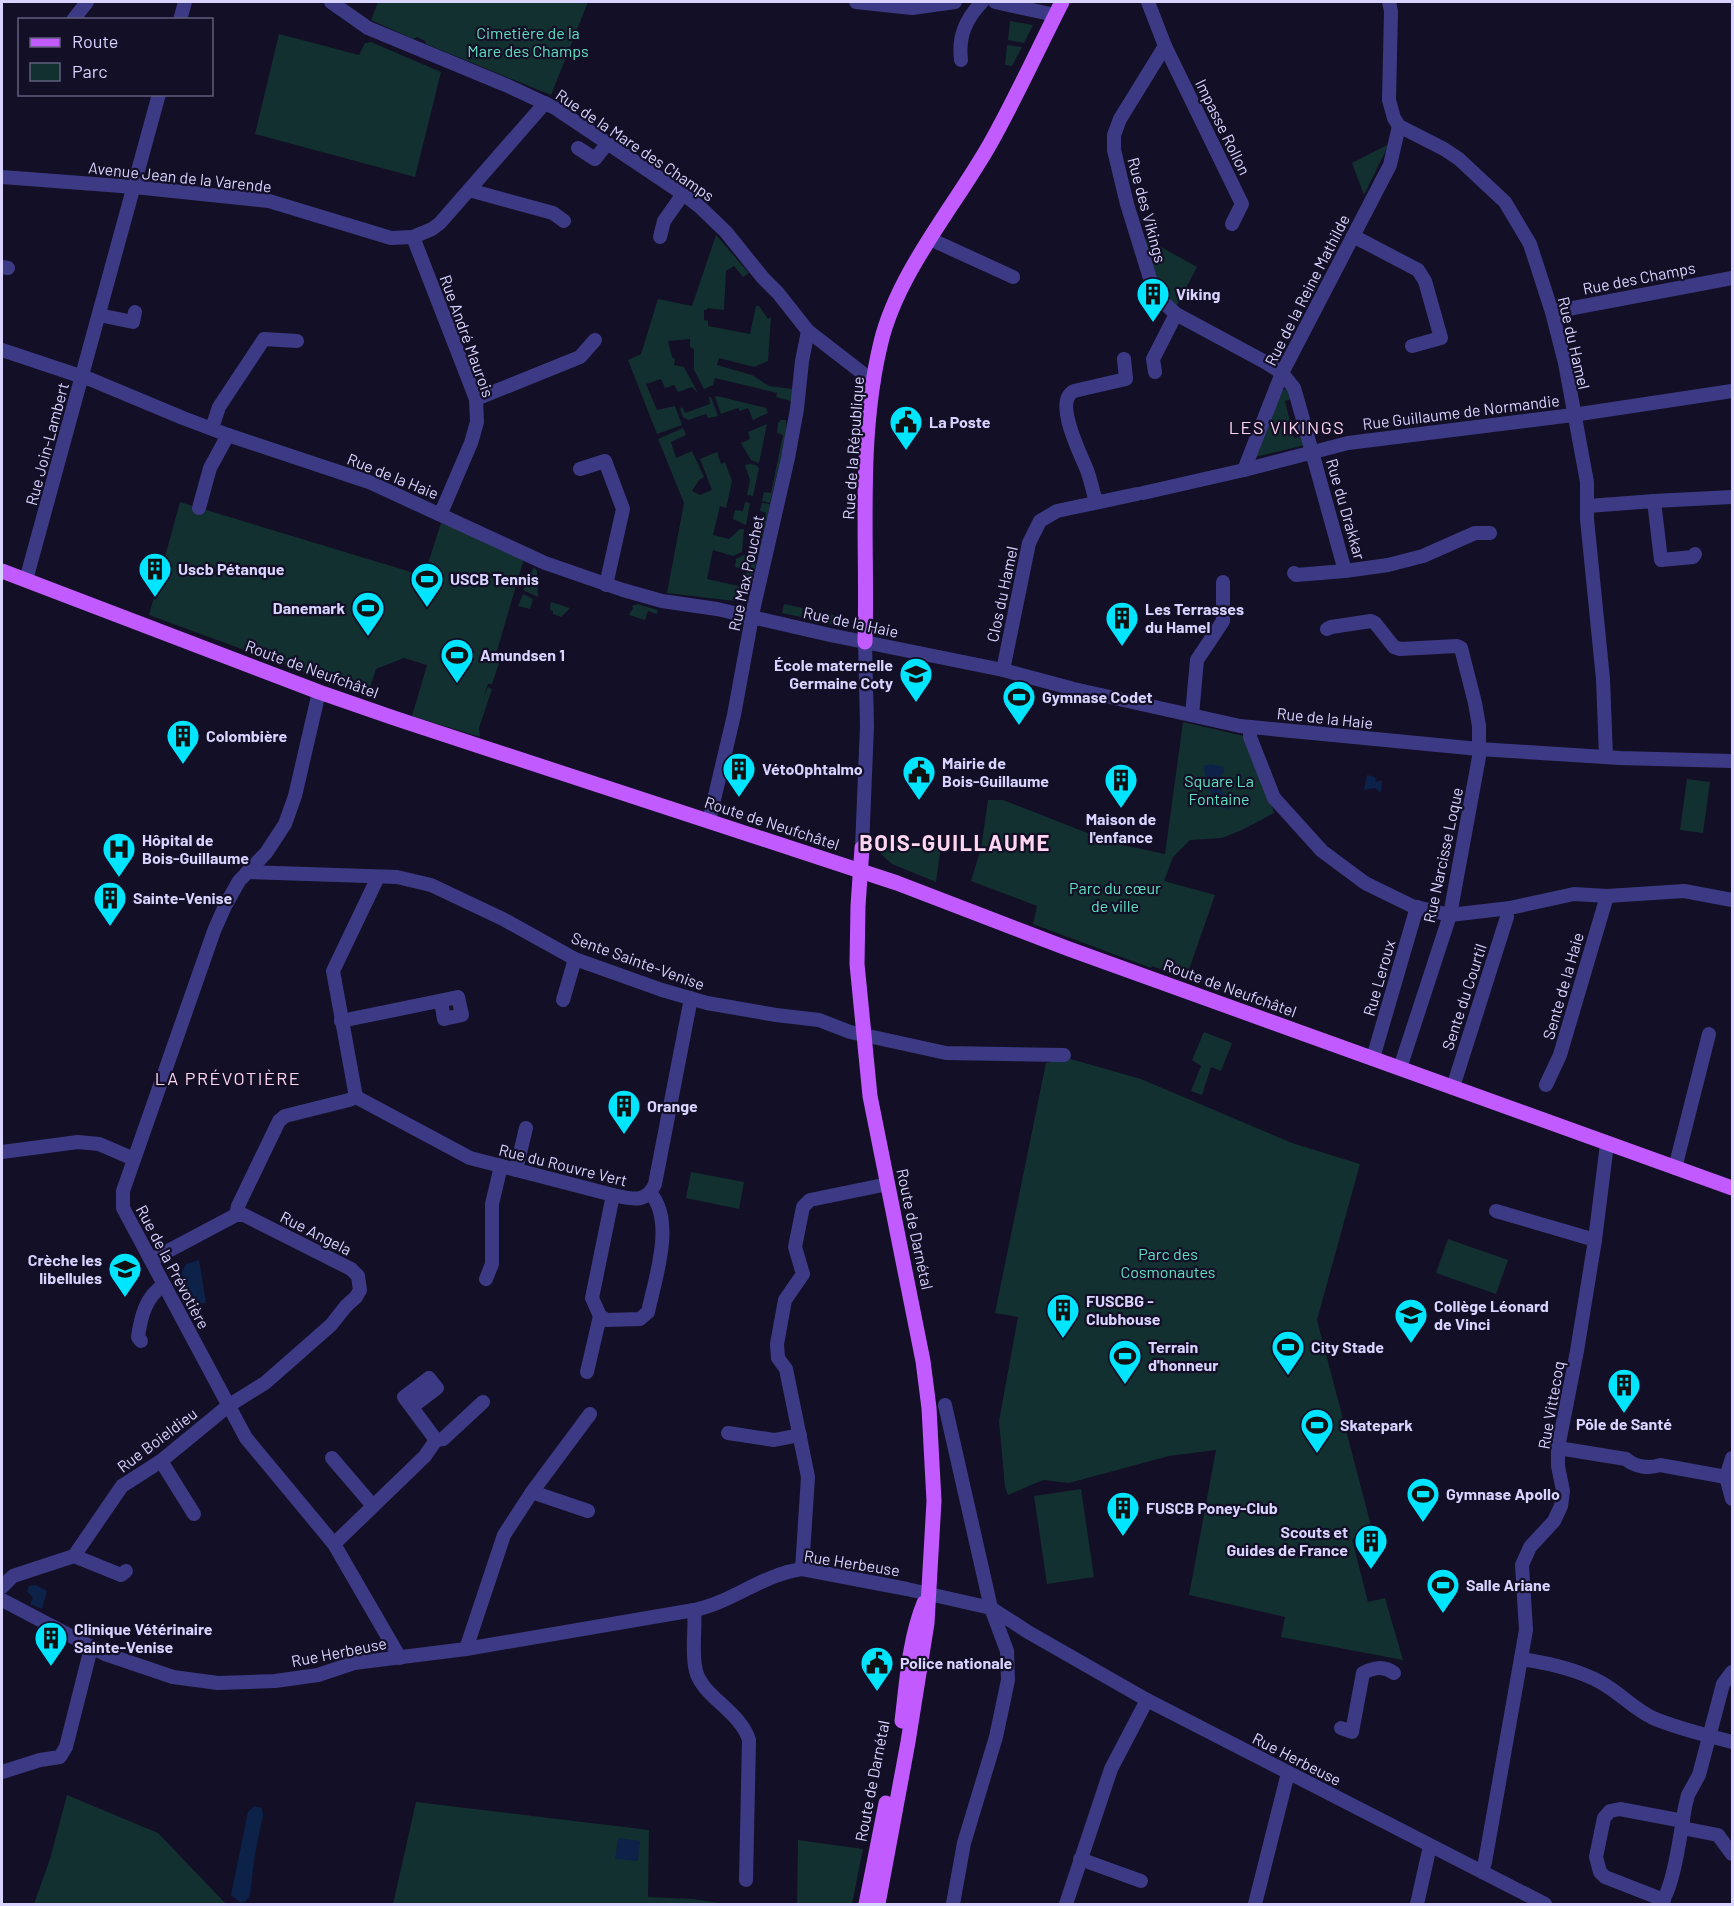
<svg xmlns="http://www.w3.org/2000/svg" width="1734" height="1906" font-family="Barlow,sans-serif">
	<rect width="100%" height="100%" fill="#130f26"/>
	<g fill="#12302f">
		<polygon points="378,2 588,2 551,95 426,44 425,41 417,37 413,39 371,20"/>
		<polygon points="1010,21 1033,25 1024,43 1008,40"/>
		<polygon points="279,34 359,55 365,43 371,42 441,72 415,177 255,134"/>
		<polygon points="1007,45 1022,47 1012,66 1005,65"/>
		<polygon points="1389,144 1364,195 1352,163"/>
		<polygon points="716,235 749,273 743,277 734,266 726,271 724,310 707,308 707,310 704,310 704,320 708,321 708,326 750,334 756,306 759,306 768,319 771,317 768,361 754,367 719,358 717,365 752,375 769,386 792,389 793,399 791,401 776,397 777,393 715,378 713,385 704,389 694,370 694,349 690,347 690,339 668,341 672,357 675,359 674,365 684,367 698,393 692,387 678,392 674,385 665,388 661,379 646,384 657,410 675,406 682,425 657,434 628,360 641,354 658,299 692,306"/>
		<path d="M1145,238L1197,267L1176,307C1158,289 1151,262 1145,238Z"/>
		<polygon points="1289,388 1292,399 1285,401 1294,438 1303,436 1305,445 1255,457 1278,392"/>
		<polygon points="717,396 766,408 768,413 753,420 748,408 740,411 738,408 721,414 715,397"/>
		<polygon points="709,397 711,397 718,416 708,418 706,414 688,420 683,417 680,409 682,407 685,413 710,404"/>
		<polygon points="781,420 786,420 787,433 770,503 762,501 764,492 771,493 783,435 777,433 778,423"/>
		<polygon points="767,424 759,463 751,460 741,443 750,439 748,432"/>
		<polygon points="683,428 686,435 671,442 676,458 692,451 704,477 699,480 692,491 700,495 712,490 700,459 717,452 721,464 725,462 732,481 726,508 720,506 713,535 729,539 740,529 744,529 742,552 733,556 713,550 707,579 743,587 747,570 735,567 736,559 744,555 756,563 750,590 735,601 667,593 684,503 658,439"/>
		<polygon points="750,464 756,465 759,468 753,496 747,495 750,480 745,465"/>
		<polygon points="180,502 424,576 441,523 525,555 494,661 499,663 492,684 488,684 483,699 488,687 492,689 479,728 480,737 412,716 427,665 404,658 376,669 369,691 307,673 149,615"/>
		<polygon points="745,502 750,503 746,525 733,519 735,510 743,511"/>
		<polygon points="762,503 770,504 760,552 755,553 751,549 752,541 760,542 766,513 760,511"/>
		<polygon points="534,567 537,571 538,597 523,590"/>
		<polygon points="523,594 533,599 530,609 518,606"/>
		<polygon points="551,602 570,608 561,617 553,614 553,611 550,610"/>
		<polygon points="637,604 658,610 657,614 648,611 645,620 629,615 633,608 632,606"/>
		<polygon points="784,604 803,608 801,617 782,613"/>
		<polygon points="824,613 839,616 842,626 822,623"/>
		<polygon points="1183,722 1244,736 1270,799 1274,813 1242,830 1222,838 1190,840 1173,857 1164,881 1215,895 1186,978 1152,966 1151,968 1033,924 1037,906 971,881 981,848 988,800 1003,800 1113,843 1165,854"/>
		<polygon points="1687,779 1710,782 1703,833 1680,830"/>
		<polygon points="909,842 941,845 936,882 892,864 881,854 879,843"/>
		<polygon points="1204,1032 1232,1043 1221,1071 1211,1067 1202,1095 1191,1091 1201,1066 1192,1060"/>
		<polygon points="1067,1058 1141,1079 1292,1143 1360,1164 1317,1320 1373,1533 1352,1539 1368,1602 1385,1598 1403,1660 1281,1637 1285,1617 1189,1595 1216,1450 1169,1456 1069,1483 1043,1480 1008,1495 1005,1487 999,1421 1018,1317 995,1313 1046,1063"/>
		<polygon points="691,1172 744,1182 739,1209 686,1198"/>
		<polygon points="1448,1239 1508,1260 1496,1294 1436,1273"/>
		<polygon points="1081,1489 1094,1577 1047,1584 1034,1496"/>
		<polygon points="67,1795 158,1833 226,1904 34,1904 50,1859"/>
		<polygon points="416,1802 649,1830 648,1897 693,1899 726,1904 393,1904"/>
		<polygon points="798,1840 863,1849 852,1904 797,1904"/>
	</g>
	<g fill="#0c2248">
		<path d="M1211,764L1223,767L1225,771L1221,774C1219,788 1223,796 1230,807L1229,810C1212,804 1205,782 1204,766Z"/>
		<polygon points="1367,775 1375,777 1376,782 1382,780 1381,793 1375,788 1364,790"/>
		<polygon points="199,1260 206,1303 192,1304 184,1298 180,1276 186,1264"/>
		<polygon points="36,1585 47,1591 42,1609 30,1604 33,1598 27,1591 29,1586"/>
		<polygon points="254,1806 262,1808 263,1815 255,1854 250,1895 246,1901 241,1903 231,1895 248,1812"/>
		<polygon points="618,1838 640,1841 638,1861 615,1859"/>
	</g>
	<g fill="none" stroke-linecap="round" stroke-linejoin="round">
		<g stroke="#3d3a85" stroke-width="14">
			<polyline points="331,2 368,28 508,86 555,108 683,194 700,207 726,232 763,278 778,293 808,331 874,382"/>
			<polyline points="856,2 912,8 955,2"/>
			<polyline points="995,2 1055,15"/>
			<polyline points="1148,2 1165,46 1120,119 1114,135 1114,150 1127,204 1153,288 1163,302 1176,314 1265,362 1282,373 1294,388 1297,398 1345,571 1388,565 1423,556 1475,533 1490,533"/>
			<polyline points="1389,2 1391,11 1389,100 1394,118 1399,126 1444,149 1459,159 1505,202 1530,244 1552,312 1565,363 1587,482 1587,519 1603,679 1606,757"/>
			<polyline points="73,20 87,2"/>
			<polyline points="180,20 185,2"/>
			<polyline points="1165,46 1242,204 1232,224"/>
			<path d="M961,60C958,36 966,19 982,2"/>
			<polyline points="578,148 595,159 607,144"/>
			<polyline points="2,177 134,187 269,201 391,238 413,237 432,229 440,223 545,103"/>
			<polyline points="469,190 553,213 564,221"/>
			<polyline points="1353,236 1418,270 1425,281 1441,338 1412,346"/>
			<polyline points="413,237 476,399 477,422 471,443 441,513"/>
			<polyline points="660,237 664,221 683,194"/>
			<polyline points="930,239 1013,277"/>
			<polyline points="2,267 8,268"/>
			<polyline points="1552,312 1732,278"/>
			<polyline points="99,315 133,322 135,312"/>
			<polyline points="2,350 92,380 183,418 228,435 369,482 545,563 623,590 662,601 717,609 830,635 1003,670 1074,689 1240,726 1479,749 1620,758 1732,761"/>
			<polyline points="1155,372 1153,359 1176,314"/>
			<polyline points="476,399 580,357 595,340"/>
			<polyline points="212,428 219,407 264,339 297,341"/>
			<polyline points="580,469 605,461 623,509 606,585"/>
			<polyline points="1244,470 1282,373 1390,165 1399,126"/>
			<polyline points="1143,493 1244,470 1348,443 1573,415 1732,391"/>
			<polyline points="1654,501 1732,497"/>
			<path d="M1096,502C1093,492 1091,481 1087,470C1081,455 1053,401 1074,391L1126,379L1124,359"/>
			<polyline points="1588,506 1654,501 1661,560 1693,557 1695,554"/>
			<polyline points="199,508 210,468 228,435"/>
			<polyline points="1294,573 1296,575 1345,571"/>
			<polyline points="26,580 159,94"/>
			<polyline points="1327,629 1331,627 1371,621 1375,623 1394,647 1400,649 1457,646 1461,648 1475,703 1479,726 1479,757 1450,915 1400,1068"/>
			<polyline points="1003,670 1029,543 1040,521 1057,511 1137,494"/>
			<polyline points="319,692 295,796 285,824 266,853 239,881 225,906 214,931 123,1191 123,1208 246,1438 334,1544 400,1658"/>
			<polyline points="1192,715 1197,660 1223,621 1223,582"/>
			<polyline points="1250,727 1250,737 1274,798 1322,851 1365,883 1412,906 1450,915 1510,908 1574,894 1607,896 1684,891 1732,900"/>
			<polyline points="709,821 734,715 754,606 788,458 797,409 802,361 808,331"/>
			<polyline points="862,848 867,726 865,642"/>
			<polyline points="247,872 397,877 431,885 503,919 575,959 662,990 707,1003 776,1015 819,1020 850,1032 946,1053 1064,1055"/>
			<polyline points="563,1000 575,959"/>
			<polyline points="341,1021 458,997 462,1015 444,1019 441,1001"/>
			<polyline points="1373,1058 1417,907"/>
			<polyline points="1546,1085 1560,1055 1607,896"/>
			<polyline points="1453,1087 1507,917"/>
			<path d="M356,1097L470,1158L613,1195C632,1199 646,1204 655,1184L691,998"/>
			<polyline points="2,1152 78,1142 99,1144 134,1159"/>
			<polyline points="1675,1168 1709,1034"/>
			<polyline points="516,1170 526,1128"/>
			<path d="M613,1195L592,1298L600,1316L607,1320L640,1319L648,1312C655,1279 675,1222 651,1194"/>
			<polyline points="1496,1211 1595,1240"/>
			<polyline points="236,1215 238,1206 279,1121 285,1116 349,1100 356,1097 333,971 378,877"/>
			<polyline points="486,1279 492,1264 492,1204 501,1166"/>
			<path d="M141,1341L138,1337C141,1316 146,1296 164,1285"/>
			<polyline points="587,1372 600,1316"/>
			<polyline points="945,1405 991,1608 1007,1651 1008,1680 996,1737 964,1843 953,1904"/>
			<polyline points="728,1433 774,1440 800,1435"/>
			<polyline points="436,1440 443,1439 483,1402"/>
			<path d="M1558,1448L1626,1459C1635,1467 1649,1469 1660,1465L1726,1477L1732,1474"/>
			<polyline points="332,1458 373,1506"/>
			<polyline points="1732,1458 1726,1477 1732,1499"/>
			<polyline points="161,1461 194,1514"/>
			<polyline points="532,1492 588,1511"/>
			<polyline points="334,1544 425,1456 436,1440 404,1397 429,1378 437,1388 412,1407"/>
			<polyline points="74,1556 121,1575 126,1571"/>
			<polyline points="802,1569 808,1477 786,1369 778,1358 777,1344 785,1300 803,1274 795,1247 803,1207 810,1200 888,1184"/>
			<polyline points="2,1587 13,1576 74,1556 122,1486 161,1461 228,1406 265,1383 331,1325 346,1306 356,1297 360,1290 358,1276 351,1269 244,1215 236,1215 151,1260"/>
			<path d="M2,1600L105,1654L173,1677L218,1683L275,1681L318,1675L354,1663L466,1649L694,1610C733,1602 761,1575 802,1569L907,1589L991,1608L1028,1632L1147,1700L1545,1904"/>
			<path d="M694,1610C696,1630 691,1652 696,1671C702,1696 741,1712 749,1740L746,1880"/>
			<polyline points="466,1649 504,1535 532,1492 590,1414"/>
			<path d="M1521,1659C1548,1663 1576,1669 1600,1682C1619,1692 1634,1709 1653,1718C1679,1729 1706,1735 1732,1742"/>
			<path d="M1341,1728L1352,1732L1363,1673C1373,1668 1383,1665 1394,1673"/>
			<polyline points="2,1772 40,1760 60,1757 66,1747 91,1648"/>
			<polyline points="1682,1828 1718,1835 1732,1854"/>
			<polyline points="1080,1859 1141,1881"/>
			<polyline points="1482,1872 1485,1862 1526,1630 1522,1565 1530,1547 1554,1521 1561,1506 1563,1491 1558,1466 1558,1448 1577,1351 1595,1240 1607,1144"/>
			<polyline points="1664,1900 1605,1877 1600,1872 1596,1857 1604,1818 1610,1811 1620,1809 1683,1821"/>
			<polyline points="1066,1904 1111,1769 1147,1700"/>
			<polyline points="1255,1904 1288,1773"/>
			<polyline points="1417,1904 1430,1846"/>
			<path d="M1660,1904C1674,1889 1681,1829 1685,1807L1688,1795L1699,1775L1723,1684L1732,1672"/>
		</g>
		<g stroke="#c25bff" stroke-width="15">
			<polyline points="2,571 319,692 394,718 897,883 1069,949 1732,1188"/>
			<path d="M865,642C868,543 857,440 881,342C898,272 955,206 990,144C1016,98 1038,49 1062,2"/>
			<polyline points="862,848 858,906 857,964 870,1096 923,1361 929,1408 934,1501 927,1623 908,1742 878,1904"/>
			<path d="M902,1721C907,1681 909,1640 924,1603"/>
			<polyline points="866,1904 886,1803"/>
		</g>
	</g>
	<defs>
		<symbol id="building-pin" viewBox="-11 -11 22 30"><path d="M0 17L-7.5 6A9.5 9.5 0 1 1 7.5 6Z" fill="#00e5ff" stroke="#130f26"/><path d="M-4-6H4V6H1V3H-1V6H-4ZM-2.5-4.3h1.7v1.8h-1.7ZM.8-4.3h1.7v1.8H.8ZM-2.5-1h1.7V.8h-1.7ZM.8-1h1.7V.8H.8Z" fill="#111"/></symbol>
		<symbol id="civic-pin" viewBox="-11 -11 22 30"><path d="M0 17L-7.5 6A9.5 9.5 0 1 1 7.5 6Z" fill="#00e5ff" stroke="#130f26"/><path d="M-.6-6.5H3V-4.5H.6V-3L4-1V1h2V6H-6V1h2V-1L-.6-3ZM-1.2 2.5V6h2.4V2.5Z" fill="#111"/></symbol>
		<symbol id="stadium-pin" viewBox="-11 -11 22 30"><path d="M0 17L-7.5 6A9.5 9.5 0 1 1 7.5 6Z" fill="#00e5ff" stroke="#130f26"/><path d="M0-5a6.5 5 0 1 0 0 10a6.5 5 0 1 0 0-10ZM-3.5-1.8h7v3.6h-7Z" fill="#111"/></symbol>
		<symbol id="school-pin" viewBox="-11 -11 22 30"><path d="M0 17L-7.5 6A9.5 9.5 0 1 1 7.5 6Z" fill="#00e5ff" stroke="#130f26"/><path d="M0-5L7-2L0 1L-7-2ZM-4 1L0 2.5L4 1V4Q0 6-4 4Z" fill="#111"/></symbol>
		<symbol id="hospital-pin" viewBox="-11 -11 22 30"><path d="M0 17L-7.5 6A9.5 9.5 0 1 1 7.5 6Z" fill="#00e5ff" stroke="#130f26"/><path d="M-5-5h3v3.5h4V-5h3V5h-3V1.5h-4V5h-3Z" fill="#111"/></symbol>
	</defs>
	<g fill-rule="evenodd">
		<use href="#building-pin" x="1134" y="275" width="38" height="52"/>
		<use href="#civic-pin" x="887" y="403" width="38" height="52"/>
		<use href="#building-pin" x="136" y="550" width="38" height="52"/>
		<use href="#stadium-pin" x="408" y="560" width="38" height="52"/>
		<use href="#stadium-pin" x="349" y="589" width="38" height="52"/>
		<use href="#building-pin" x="1103" y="599" width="38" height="52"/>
		<use href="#stadium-pin" x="438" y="636" width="38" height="52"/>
		<use href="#school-pin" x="897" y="655" width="38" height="52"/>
		<use href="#stadium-pin" x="1000" y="678" width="38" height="52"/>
		<use href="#building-pin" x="164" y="717" width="38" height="52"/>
		<use href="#building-pin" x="720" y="750" width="38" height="52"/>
		<use href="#civic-pin" x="900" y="753" width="38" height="52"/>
		<use href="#building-pin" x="1102" y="761" width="38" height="52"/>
		<use href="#hospital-pin" x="100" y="830" width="38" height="52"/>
		<use href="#building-pin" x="91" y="879" width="38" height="52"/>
		<use href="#building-pin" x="605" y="1087" width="38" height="52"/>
		<use href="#school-pin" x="106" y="1250" width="38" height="52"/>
		<use href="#building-pin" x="1044" y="1291" width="38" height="52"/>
		<use href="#school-pin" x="1392" y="1296" width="38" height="52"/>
		<use href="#stadium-pin" x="1269" y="1328" width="38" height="52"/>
		<use href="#stadium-pin" x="1106" y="1337" width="38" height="52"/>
		<use href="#building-pin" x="1605" y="1366" width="38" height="52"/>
		<use href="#stadium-pin" x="1298" y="1406" width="38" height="52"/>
		<use href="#stadium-pin" x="1404" y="1475" width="38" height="52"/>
		<use href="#building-pin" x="1104" y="1489" width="38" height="52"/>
		<use href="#building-pin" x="1352" y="1522" width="38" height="52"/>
		<use href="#stadium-pin" x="1424" y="1566" width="38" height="52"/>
		<use href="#building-pin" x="32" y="1619" width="38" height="52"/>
		<use href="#civic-pin" x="858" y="1644" width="38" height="52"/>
	</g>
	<g text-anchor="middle" stroke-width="4.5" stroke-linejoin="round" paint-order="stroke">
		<g font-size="16" fill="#5fe0c0" stroke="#130f26">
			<text x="528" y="39">Cimetière de la<tspan x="528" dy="18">Mare des Champs</tspan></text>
			<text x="1219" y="787">Square La<tspan x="1219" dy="18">Fontaine</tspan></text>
			<text x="1115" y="894">Parc du cœur<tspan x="1115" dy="18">de ville</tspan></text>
			<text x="1168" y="1260">Parc des<tspan x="1168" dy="18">Cosmonautes</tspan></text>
		</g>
		<g font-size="16" fill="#d9d4ff" stroke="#130f26">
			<text transform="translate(1223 127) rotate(64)" y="6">Impasse Rollon</text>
			<text transform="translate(635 145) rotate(34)" y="6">Rue de la Mare des Champs</text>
			<text transform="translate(180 177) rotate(6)" y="6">Avenue Jean de la Varende</text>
			<text transform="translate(1147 210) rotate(75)" y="6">Rue des Vikings</text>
			<text transform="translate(1639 278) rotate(-11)" y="6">Rue des Champs</text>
			<text transform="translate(1307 290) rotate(-63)" y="6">Rue de la Reine Mathilde</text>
			<text transform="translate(467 336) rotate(70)" y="6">Rue André Maurois</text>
			<text transform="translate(1574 343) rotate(77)" y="6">Rue du Hamel</text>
			<text transform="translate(1461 412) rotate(-7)" y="6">Rue Guillaume de Normandie</text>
			<text transform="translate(47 444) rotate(-75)" y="6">Rue Join-Lambert</text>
			<text transform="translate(853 448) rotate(-86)" y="6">Rue de la République</text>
			<text transform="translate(393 476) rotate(22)" y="6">Rue de la Haie</text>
			<text transform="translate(1346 509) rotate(74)" y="6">Rue du Drakkar</text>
			<text transform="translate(746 573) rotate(-78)" y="6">Rue Max Pouchet</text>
			<text transform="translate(1002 594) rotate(-78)" y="6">Clos du Hamel</text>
			<text transform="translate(851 622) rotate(12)" y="6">Rue de la Haie</text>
			<text transform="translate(312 669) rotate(20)" y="6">Route de Neufchâtel</text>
			<text transform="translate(1325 718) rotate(6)" y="6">Rue de la Haie</text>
			<text transform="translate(772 823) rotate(18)" y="6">Route de Neufchâtel</text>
			<text transform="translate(1443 855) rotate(-78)" y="6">Rue Narcisse Loque</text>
			<text transform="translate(638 961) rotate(20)" y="6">Sente Sainte-Venise</text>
			<text transform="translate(1379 978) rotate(-74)" y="6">Rue Leroux</text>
			<text transform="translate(1563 986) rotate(-74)" y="6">Sente de la Haie</text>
			<text transform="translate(1230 988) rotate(20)" y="6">Route de Neufchâtel</text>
			<text transform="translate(1464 997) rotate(-72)" y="6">Sente du Courtil</text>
			<text transform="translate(563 1165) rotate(14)" y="6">Rue du Rouvre Vert</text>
			<text transform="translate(915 1229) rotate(78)" y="6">Route de Darnétal</text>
			<text transform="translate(316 1233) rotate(27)" y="6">Rue Angela</text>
			<text transform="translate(173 1267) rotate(62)" y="6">Rue de la Prévotière</text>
			<text transform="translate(1551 1405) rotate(-80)" y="6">Rue Vittecoq</text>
			<text transform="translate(157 1440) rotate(-37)" y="6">Rue Boieldieu</text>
			<text transform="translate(852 1563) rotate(9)" y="6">Rue Herbeuse</text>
			<text transform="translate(339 1652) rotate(-11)" y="6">Rue Herbeuse</text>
			<text transform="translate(1297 1759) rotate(27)" y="6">Rue Herbeuse</text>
			<text transform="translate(872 1781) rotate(-79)" y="6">Route de Darnétal</text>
		</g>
		<g font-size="16" font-weight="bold" fill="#d9d4ff" stroke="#130f26" text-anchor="start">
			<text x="1176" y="300">Viking</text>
			<text x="929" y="428">La Poste</text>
			<text x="178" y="575">Uscb Pétanque</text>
			<text x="450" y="585">USCB Tennis</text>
			<text x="345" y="614" text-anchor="end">Danemark</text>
			<text x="1145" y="615">Les Terrasses<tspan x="1145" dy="18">du Hamel</tspan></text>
			<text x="480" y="661">Amundsen 1</text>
			<text x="893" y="671" text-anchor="end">École maternelle<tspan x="893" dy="18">Germaine Coty</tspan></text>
			<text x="1042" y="703">Gymnase Codet</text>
			<text x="206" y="742">Colombière</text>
			<text x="942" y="769">Mairie de<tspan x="942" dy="18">Bois-Guillaume</tspan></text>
			<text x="762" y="775">VétoOphtalmo</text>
			<text x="1121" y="825" text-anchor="middle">Maison de<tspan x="1121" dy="18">l'enfance</tspan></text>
			<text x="142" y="846">Hôpital de<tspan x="142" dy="18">Bois-Guillaume</tspan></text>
			<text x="133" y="904">Sainte-Venise</text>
			<text x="647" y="1112">Orange</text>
			<text x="102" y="1266" text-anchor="end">Crèche les<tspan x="102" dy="18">libellules</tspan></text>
			<text x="1086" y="1307">FUSCBG -<tspan x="1086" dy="18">Clubhouse</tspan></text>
			<text x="1434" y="1312">Collège Léonard<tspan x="1434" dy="18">de Vinci</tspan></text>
			<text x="1148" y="1353">Terrain<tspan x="1148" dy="18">d'honneur</tspan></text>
			<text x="1311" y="1353">City Stade</text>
			<text x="1624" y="1430" text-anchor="middle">Pôle de Santé</text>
			<text x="1340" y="1431">Skatepark</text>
			<text x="1446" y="1500">Gymnase Apollo</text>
			<text x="1146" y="1514">FUSCB Poney-Club</text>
			<text x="1348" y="1538" text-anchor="end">Scouts et<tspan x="1348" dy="18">Guides de France</tspan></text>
			<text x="1466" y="1591">Salle Ariane</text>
			<text x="74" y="1635">Clinique Vétérinaire<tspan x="74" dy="18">Sainte-Venise</tspan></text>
			<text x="900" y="1669">Police nationale</text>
		</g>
		<g font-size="18" letter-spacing="1.5" fill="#ffd6f0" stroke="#130f26">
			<text x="1287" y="434">LES VIKINGS</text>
			<text x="228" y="1085">LA PRÉVOTIÈRE</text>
		</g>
		<g font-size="22" font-weight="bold" letter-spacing="1.5" fill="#ffd6f0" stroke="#130f26">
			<text x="955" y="851">BOIS-GUILLAUME</text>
		</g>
	</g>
	<rect width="1734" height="1906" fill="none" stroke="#d9d4ff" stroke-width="6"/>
	<rect x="18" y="18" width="195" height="78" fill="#130f26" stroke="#625e7d" stroke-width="1.5"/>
	<rect x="30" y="38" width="30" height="9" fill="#c25bff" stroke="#625e7d" stroke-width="1.5"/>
	<text x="72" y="48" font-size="18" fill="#d9d4ff">Route</text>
	<rect x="30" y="63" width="30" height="18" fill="#12302f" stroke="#625e7d" stroke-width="1.5"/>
	<text x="72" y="78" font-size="18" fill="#d9d4ff">Parc</text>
</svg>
